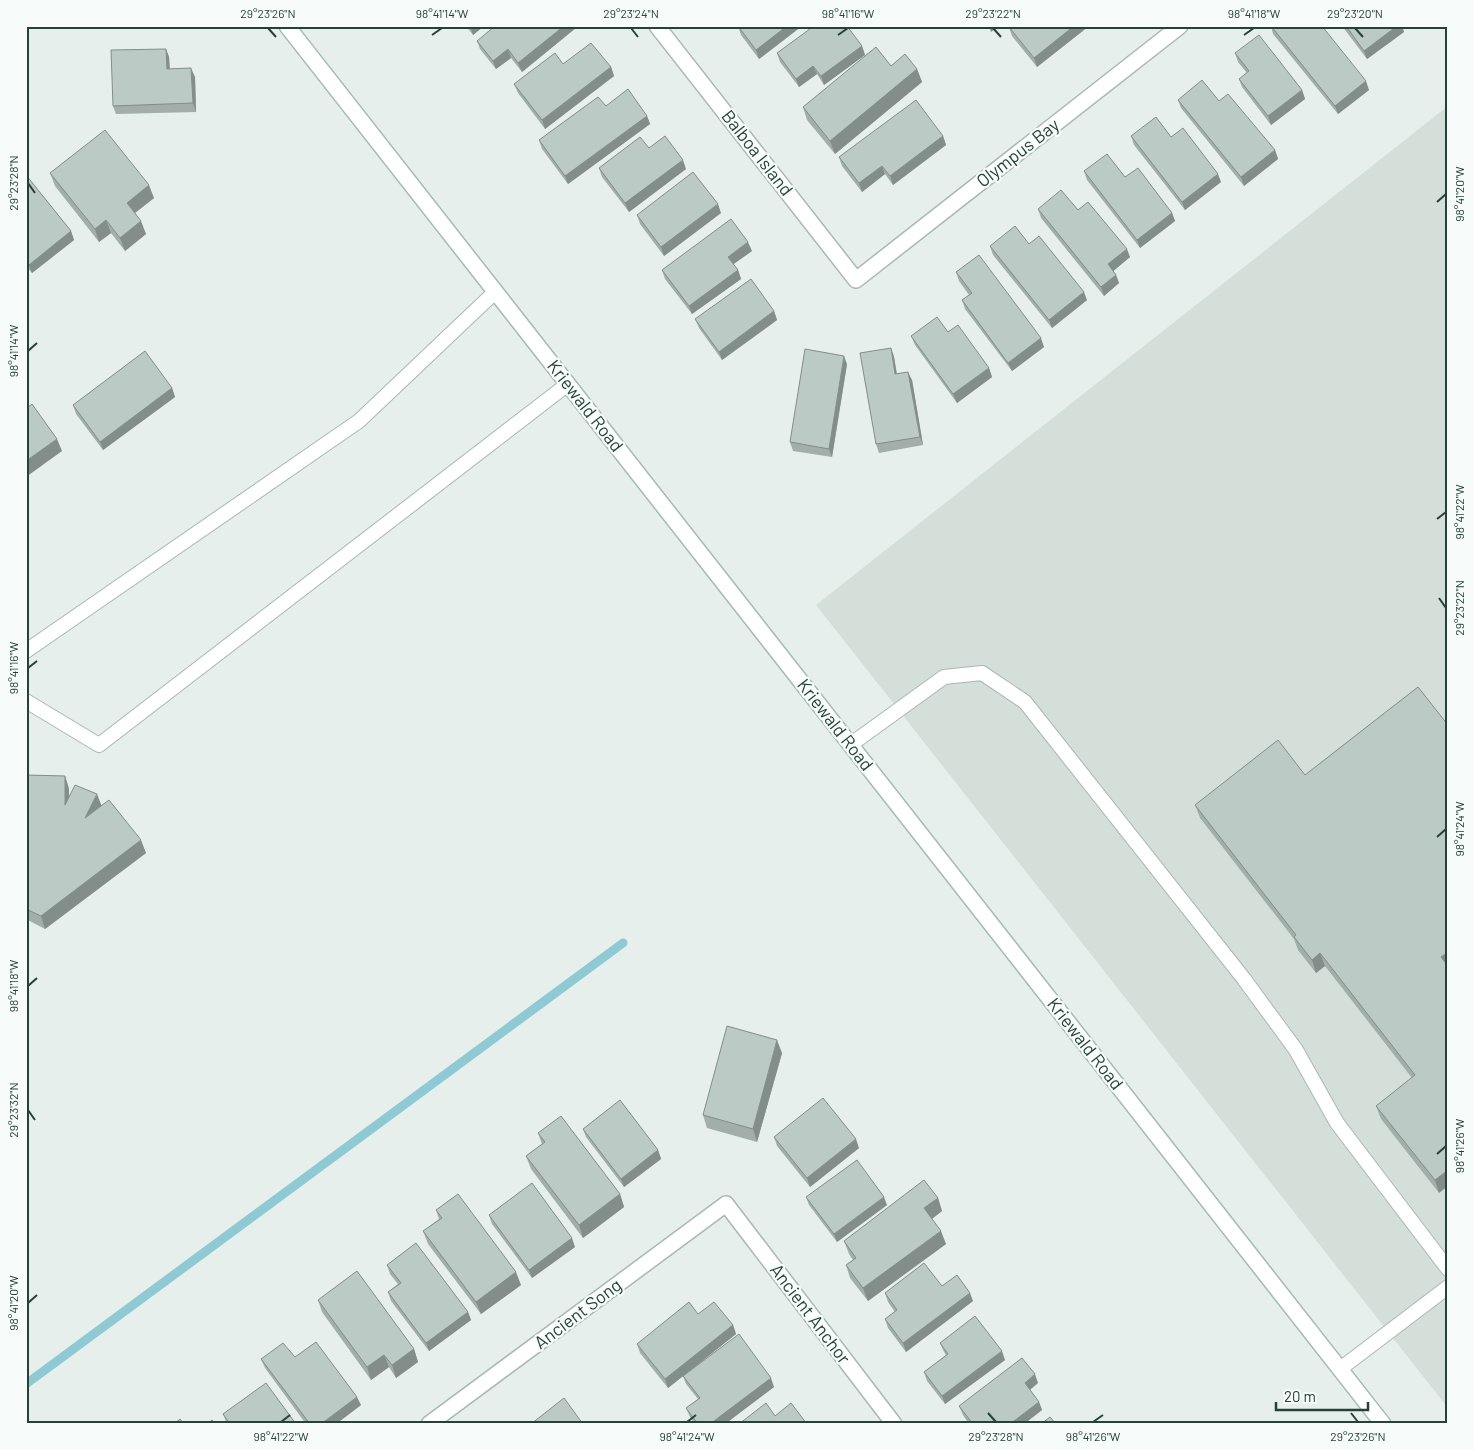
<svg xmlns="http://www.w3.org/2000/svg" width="1474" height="1450" font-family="Barlow,sans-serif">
	<rect width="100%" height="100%" fill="#e6efeb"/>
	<polygon fill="#d4dfda" points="1448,106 1448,1408 816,605"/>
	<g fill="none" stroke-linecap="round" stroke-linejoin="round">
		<polyline stroke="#8ec9d4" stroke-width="9" points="26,1384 623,943"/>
		<defs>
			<g id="lane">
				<polyline points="26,651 359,421 495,292"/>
				<polyline points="26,701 99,745 568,384"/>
				<polyline points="850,745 944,677 982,673 1025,702 1244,979 1296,1050 1337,1123 1448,1269"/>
				<polyline points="1340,1369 1448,1287"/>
			</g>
			<g id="street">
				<polyline points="657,26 856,280 1180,26"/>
				<polyline points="429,1424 726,1204 894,1424"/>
			</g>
			<polyline id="secondary" points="287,26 1383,1424"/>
		</defs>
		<use href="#lane" stroke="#a8b8b2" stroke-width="16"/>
		<use href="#street" stroke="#a8b8b2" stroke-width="18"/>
		<use href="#secondary" stroke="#a4bbb3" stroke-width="18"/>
		<use href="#lane" stroke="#fff" stroke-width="14"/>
		<use href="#street" stroke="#fff" stroke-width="15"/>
		<use href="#secondary" stroke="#fff" stroke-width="15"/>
	</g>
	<g fill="#a1aea9">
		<polygon points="466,26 484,26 473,35"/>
		<polygon points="738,26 802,26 759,59 741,35"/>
		<polygon points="1011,26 1089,26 1037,67 1012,36 1009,27"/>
		<polygon points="1271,26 1322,26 1369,90 1338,114 1273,34"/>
		<polygon points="1342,26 1402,26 1404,32 1367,59"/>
		<polygon points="577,27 522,72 511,58 496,69 480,49 477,41"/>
		<polygon points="862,46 865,55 824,85 817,74 799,87 780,62 777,53"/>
		<polygon points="166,49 169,57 170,69 195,77 196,112 116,114 113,106"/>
		<polygon points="1235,53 1302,90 1305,99 1271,125 1242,87 1239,79 1247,73 1238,62"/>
		<polygon points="563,64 611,67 614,76 545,129 518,93 514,84"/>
		<polygon points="891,66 917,69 922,82 835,154 807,120 803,107"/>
		<polygon points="1178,100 1219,101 1275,150 1278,159 1244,186 1181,108"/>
		<polygon points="606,106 647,116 650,124 568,184 542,149 539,140"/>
		<polygon points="943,136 946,145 893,185 885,174 862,192 842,166 839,157"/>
		<polygon points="1131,136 1171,137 1221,182 1185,210 1134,145"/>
		<polygon points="649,148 686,169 629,212 602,177 599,168"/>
		<polygon points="1084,171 1125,177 1172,213 1175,221 1140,248 1087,180"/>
		<polygon points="50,173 154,198 135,213 146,234 125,251 111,233 99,242 55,186"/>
		<polygon points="26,175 71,231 74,240 32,273 26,266"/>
		<polygon points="1038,209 1078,210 1130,257 1113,271 1116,275 1119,283 1104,296 1041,218"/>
		<polygon points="721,213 664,256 640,224 637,215"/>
		<polygon points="1029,244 1087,300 1052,328 993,255 990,246"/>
		<polygon points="752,251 733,264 738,270 741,279 692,314 665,279 662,270"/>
		<polygon points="956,272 1044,347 1012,371 965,309 962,300 969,295 959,281"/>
		<polygon points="774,311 777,320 722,360 699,328 695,319"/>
		<polygon points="911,336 989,368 992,377 957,403 915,345"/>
		<polygon points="891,348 894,357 897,374 912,380 923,445 879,453 876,444"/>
		<polygon points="847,364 832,457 793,451 790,442"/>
		<polygon points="172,388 175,397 103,450 76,414 73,405"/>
		<polygon points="1418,687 1439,1193 1381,1119 1376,1106 1412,1078 1325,966 1316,973 1298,950 1294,939 1200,818 1195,805 1305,775"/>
		<polygon points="26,775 65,776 69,789 69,795 102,805 146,853 45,929 26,919"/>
		<polygon points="782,1053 757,1142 707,1128 703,1115"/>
		<polygon points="583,1129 658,1150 661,1159 624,1187 586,1137"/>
		<polygon points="538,1133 620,1194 624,1207 583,1238 531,1169 526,1156 542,1144"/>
		<polygon points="774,1137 859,1148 810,1187 777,1146"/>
		<polygon points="806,1197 887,1205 837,1242 809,1205"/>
		<polygon points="938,1198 942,1211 932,1219 946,1244 868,1301 850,1278 846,1265 853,1260 849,1254 844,1241"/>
		<polygon points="436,1210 521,1285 481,1314 428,1244 423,1231 439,1219"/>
		<polygon points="489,1215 575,1247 532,1278 492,1224"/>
		<polygon points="387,1265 468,1312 471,1320 429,1351 391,1301 388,1292 398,1284 390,1274"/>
		<polygon points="942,1286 973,1301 906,1352 888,1328 885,1319 895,1312 888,1302 885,1293"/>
		<polygon points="318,1300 414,1349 418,1362 396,1378 389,1367 371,1380 322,1312"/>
		<polygon points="698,1314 733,1325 736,1334 685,1375 774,1387 725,1424 695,1424 690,1417 686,1408 698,1399 686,1384 683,1376 668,1388 640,1353 637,1344"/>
		<polygon points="940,1343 1005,1360 945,1404 927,1381 924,1372 946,1355 944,1352"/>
		<polygon points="295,1357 361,1405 336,1424 306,1424 265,1368 261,1359"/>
		<polygon points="1038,1383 1030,1390 1039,1402 1042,1410 1024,1424 969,1424 963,1415 959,1406"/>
		<polygon points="223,1414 296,1424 227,1424"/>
	</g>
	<g fill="#838d89">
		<polygon points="470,26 484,26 473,35"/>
		<polygon points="564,26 577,26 577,27 522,72 518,63"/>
		<polygon points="787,26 802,26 759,59 756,50"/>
		<polygon points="989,26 999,26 991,32"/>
		<polygon points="1074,26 1089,26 1037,67 1034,58"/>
		<polygon points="1397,26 1402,26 1404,32 1367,59 1364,51"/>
		<polygon points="862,46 865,55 824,85 821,76"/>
		<polygon points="166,49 169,57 170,78 167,69"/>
		<polygon points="508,49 511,58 496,69 493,61"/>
		<polygon points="813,66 817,74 799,87 796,79"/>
		<polygon points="611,67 614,76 545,129 542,120"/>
		<polygon points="191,68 195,77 196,112 193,103"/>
		<polygon points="917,69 922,82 835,154 830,141"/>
		<polygon points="1366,81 1369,90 1338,114 1335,106"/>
		<polygon points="1302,90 1305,99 1271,125 1268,116"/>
		<polygon points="647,116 650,124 568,184 565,176"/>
		<polygon points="943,136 946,145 893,185 890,176"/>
		<polygon points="1275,150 1278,159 1244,186 1241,177"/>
		<polygon points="683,160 686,169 629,212 625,203"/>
		<polygon points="882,166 885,174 862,192 859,183"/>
		<polygon points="1218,174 1221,182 1185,210 1182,202"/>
		<polygon points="149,185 154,198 131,216 127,203"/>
		<polygon points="718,204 721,213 664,256 661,247"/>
		<polygon points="1172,213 1175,221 1140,248 1137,240"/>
		<polygon points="106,220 111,233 99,242 95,229"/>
		<polygon points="141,221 146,234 125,251 120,238"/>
		<polygon points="71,231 74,240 32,273 29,265"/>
		<polygon points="748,242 752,251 731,266 728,257"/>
		<polygon points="1127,249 1130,257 1111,273 1108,264"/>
		<polygon points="738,270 741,279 692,314 689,306"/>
		<polygon points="1116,275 1119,283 1104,296 1101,287"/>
		<polygon points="1084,292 1087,300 1052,328 1049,320"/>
		<polygon points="774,311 777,320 722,360 719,352"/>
		<polygon points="1041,338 1044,347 1012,371 1008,363"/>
		<polygon points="891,348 894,357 898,383 895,374"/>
		<polygon points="844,356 847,364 832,457 829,449"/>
		<polygon points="989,368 992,377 957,403 953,394"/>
		<polygon points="908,372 912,380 923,445 920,437"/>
		<polygon points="172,388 175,397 103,450 100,442"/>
		<polygon points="57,439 62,451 26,477 26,461"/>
		<polygon points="65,776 69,789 69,817 65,805"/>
		<polygon points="97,794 102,807 85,818"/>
		<polygon points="141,840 146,853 45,929 41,916"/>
		<polygon points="1448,952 1448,968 1441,957"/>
		<polygon points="1320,953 1325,966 1316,973 1312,960"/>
		<polygon points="777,1040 782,1053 757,1142 753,1129"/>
		<polygon points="856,1139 859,1148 810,1187 807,1178"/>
		<polygon points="658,1150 661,1159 624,1187 621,1179"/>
		<polygon points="1448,1170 1448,1186 1439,1193 1435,1180"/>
		<polygon points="620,1194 624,1207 583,1238 579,1225"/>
		<polygon points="884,1197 887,1205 837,1242 834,1234"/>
		<polygon points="938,1198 942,1211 929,1221 924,1208"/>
		<polygon points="941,1231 946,1244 868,1301 863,1288"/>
		<polygon points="572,1238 575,1247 532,1278 529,1270"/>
		<polygon points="516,1272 521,1285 481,1314 476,1302"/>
		<polygon points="970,1293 973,1301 906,1352 903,1343"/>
		<polygon points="468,1312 471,1320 429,1351 426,1343"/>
		<polygon points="733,1325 736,1334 668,1388 665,1379"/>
		<polygon points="414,1349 418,1362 396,1378 392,1365"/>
		<polygon points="1002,1351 1005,1360 945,1404 942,1396"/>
		<polygon points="384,1355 389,1367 371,1380 367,1367"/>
		<polygon points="1035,1374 1038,1383 1028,1391 1025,1383"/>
		<polygon points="771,1378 774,1387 725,1424 710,1424"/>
		<polygon points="357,1397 361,1405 336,1424 321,1424"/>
		<polygon points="1039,1402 1042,1410 1024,1424 1010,1424"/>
	</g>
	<g fill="#bbcac4" stroke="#838d89">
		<polygon points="495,26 564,26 518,63 508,49 493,61 477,41"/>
		<polygon points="738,26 787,26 756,50"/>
		<polygon points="814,26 847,26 862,46 821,76 813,66 796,79 777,53"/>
		<polygon points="1011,26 1074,26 1034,58 1009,27"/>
		<polygon points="1271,26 1322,26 1366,81 1335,106"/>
		<polygon points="1346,26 1397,26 1364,51"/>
		<polygon points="1259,35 1302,90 1268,116 1239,79 1249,71 1235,53"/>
		<polygon points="591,43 611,67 542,120 514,84 555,53 563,64"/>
		<polygon points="876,47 891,66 905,54 917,69 830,141 803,107"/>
		<polygon points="166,49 167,69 191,68 193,103 113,106 111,50"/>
		<polygon points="1202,80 1219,101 1228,94 1275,150 1241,177 1178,100"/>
		<polygon points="628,89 647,116 565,176 539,140 598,97 606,106"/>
		<polygon points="916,100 943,136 890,176 882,166 859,183 839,157"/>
		<polygon points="1156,117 1171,137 1183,128 1218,174 1182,202 1131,136"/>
		<polygon points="105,130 149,185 127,203 141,221 120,238 106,220 95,229 50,173"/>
		<polygon points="665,136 683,160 625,203 599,168 640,137 649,148"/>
		<polygon points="1107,154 1125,177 1138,168 1172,213 1137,240 1084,171"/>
		<polygon points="693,172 718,204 661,247 637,215"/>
		<polygon points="26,175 71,231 29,265 26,261"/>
		<polygon points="1061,190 1078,210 1088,202 1127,249 1108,264 1116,275 1101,287 1038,209"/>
		<polygon points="731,219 748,242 728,257 738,270 689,306 662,270"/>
		<polygon points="1015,226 1029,244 1039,236 1084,292 1049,320 990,246"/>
		<polygon points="979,255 1041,338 1008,363 962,300 972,293 956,272"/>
		<polygon points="751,279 774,311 719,352 695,319"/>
		<polygon points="937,317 948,332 958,325 989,368 953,394 911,336"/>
		<polygon points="891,348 895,374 908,372 920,437 876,444 860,353"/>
		<polygon points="805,349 844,356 829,449 790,442"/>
		<polygon points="145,351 172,388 100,442 73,405"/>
		<polygon points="32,404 57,439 26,461 26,409"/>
		<polygon points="1418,687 1448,725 1448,952 1441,957 1448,966 1448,1170 1435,1180 1376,1106 1415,1075 1320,953 1312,960 1294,937 1296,935 1195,805 1278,740 1305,775"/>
		<polygon points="26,775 65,776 65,805 75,785 97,794 85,818 109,800 141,840 41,916 26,909"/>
		<polygon points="727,1026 777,1040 753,1129 703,1115"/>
		<polygon points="823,1098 856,1139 807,1178 774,1137"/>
		<polygon points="620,1100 658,1150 621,1179 583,1129"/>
		<polygon points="561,1116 620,1194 579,1225 526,1156 545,1142 538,1133"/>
		<polygon points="857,1160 884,1197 834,1234 806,1197"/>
		<polygon points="924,1180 938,1198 924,1208 941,1231 863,1288 846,1265 856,1258 844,1241"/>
		<polygon points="532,1183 572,1238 529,1270 489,1215"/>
		<polygon points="458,1194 516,1272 476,1302 423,1231 442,1218 436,1210"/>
		<polygon points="416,1243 468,1312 426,1343 388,1292 401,1283 387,1265"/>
		<polygon points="924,1263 942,1286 957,1275 970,1293 903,1343 885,1319 897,1310 885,1293"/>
		<polygon points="357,1271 414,1349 392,1365 384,1355 367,1367 318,1300"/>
		<polygon points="689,1302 698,1314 714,1302 733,1325 665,1379 637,1344"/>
		<polygon points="975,1316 1002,1351 942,1396 924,1372 948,1354 940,1343"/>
		<polygon points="739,1334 771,1378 710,1424 698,1424 686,1408 700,1398 683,1376"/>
		<polygon points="316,1342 357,1397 321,1424 310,1424 261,1359 283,1343 295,1357"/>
		<polygon points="1022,1358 1035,1374 1025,1383 1039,1402 1010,1424 973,1424 959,1406"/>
		<polygon points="266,1383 296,1424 230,1424 223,1414"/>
		<polygon points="564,1398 583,1424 531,1424"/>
		<polygon points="766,1403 775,1416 791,1403 807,1424 739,1424"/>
		<polygon points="1050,1417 1056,1424 1041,1424"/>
		<polygon points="180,1419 184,1424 174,1424"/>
		<polygon points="212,1420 215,1424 207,1424"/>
	</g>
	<path fill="none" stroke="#24423a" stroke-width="2" d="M268,28L276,37M631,28L638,37M993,28L1001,37M1355,28L1363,37M432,35L442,28M838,35L848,28M1244,35L1254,28M28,183L35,193M1437,202L1446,194M28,351L37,343M1437,519L1446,512M1439,598L1446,608M28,668L37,661M1437,837L1446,829M28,986L37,978M28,1110L35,1120M1437,1154L1446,1146M28,1303L37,1295M988,1413L996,1422M1351,1413L1358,1422M281,1422L290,1415M687,1422L696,1415M1093,1422L1103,1415"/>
	<g text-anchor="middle" stroke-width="4.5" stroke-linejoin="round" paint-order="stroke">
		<g font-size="18" fill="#24423a" stroke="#f7fbf9">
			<text transform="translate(757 153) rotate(52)" y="6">Balboa Island</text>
			<text transform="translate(1018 153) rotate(-38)" y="6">Olympus Bay</text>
			<text transform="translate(585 406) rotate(52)" y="6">Kriewald Road</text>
			<text transform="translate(835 725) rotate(52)" y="6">Kriewald Road</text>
			<text transform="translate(1085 1044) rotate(52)" y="6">Kriewald Road</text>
			<text transform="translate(578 1314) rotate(-37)" y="6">Ancient Song</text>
			<text transform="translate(810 1314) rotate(53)" y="6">Ancient Anchor</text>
		</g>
	</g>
	<rect width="1474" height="1450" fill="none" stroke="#f7fbf9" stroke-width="55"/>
	<path d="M1276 1402v8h92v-8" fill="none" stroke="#24423a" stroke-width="2.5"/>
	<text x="1284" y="1402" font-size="15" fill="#24423a" stroke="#f7fbf9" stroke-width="4" paint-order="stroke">20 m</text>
	<rect x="28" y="28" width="1418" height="1394" fill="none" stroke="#24423a" stroke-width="2"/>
	<g font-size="12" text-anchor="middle" fill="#24423a">
		<text x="268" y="18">29°23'26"N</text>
		<text x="442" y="18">98°41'14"W</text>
		<text x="631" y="18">29°23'24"N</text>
		<text x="848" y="18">98°41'16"W</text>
		<text x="993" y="18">29°23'22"N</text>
		<text x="1254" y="18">98°41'18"W</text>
		<text x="1355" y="18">29°23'20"N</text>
		<text transform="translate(14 183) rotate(-90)" y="4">29°23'28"N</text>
		<text transform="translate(1460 194) rotate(-90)" y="4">98°41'20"W</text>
		<text transform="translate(14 351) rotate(-90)" y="4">98°41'14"W</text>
		<text transform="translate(1460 512) rotate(-90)" y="4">98°41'22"W</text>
		<text transform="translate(1460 608) rotate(-90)" y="4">29°23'22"N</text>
		<text transform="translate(14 668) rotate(-90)" y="4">98°41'16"W</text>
		<text transform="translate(1460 829) rotate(-90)" y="4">98°41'24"W</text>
		<text transform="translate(14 986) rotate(-90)" y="4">98°41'18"W</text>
		<text transform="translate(14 1110) rotate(-90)" y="4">29°23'32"N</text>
		<text transform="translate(1460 1146) rotate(-90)" y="4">98°41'26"W</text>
		<text transform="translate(14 1303) rotate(-90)" y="4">98°41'20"W</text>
		<text x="281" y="1441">98°41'22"W</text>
		<text x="687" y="1441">98°41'24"W</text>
		<text x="996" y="1441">29°23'28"N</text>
		<text x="1093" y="1441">98°41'26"W</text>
		<text x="1358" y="1441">29°23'26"N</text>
	</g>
</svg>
